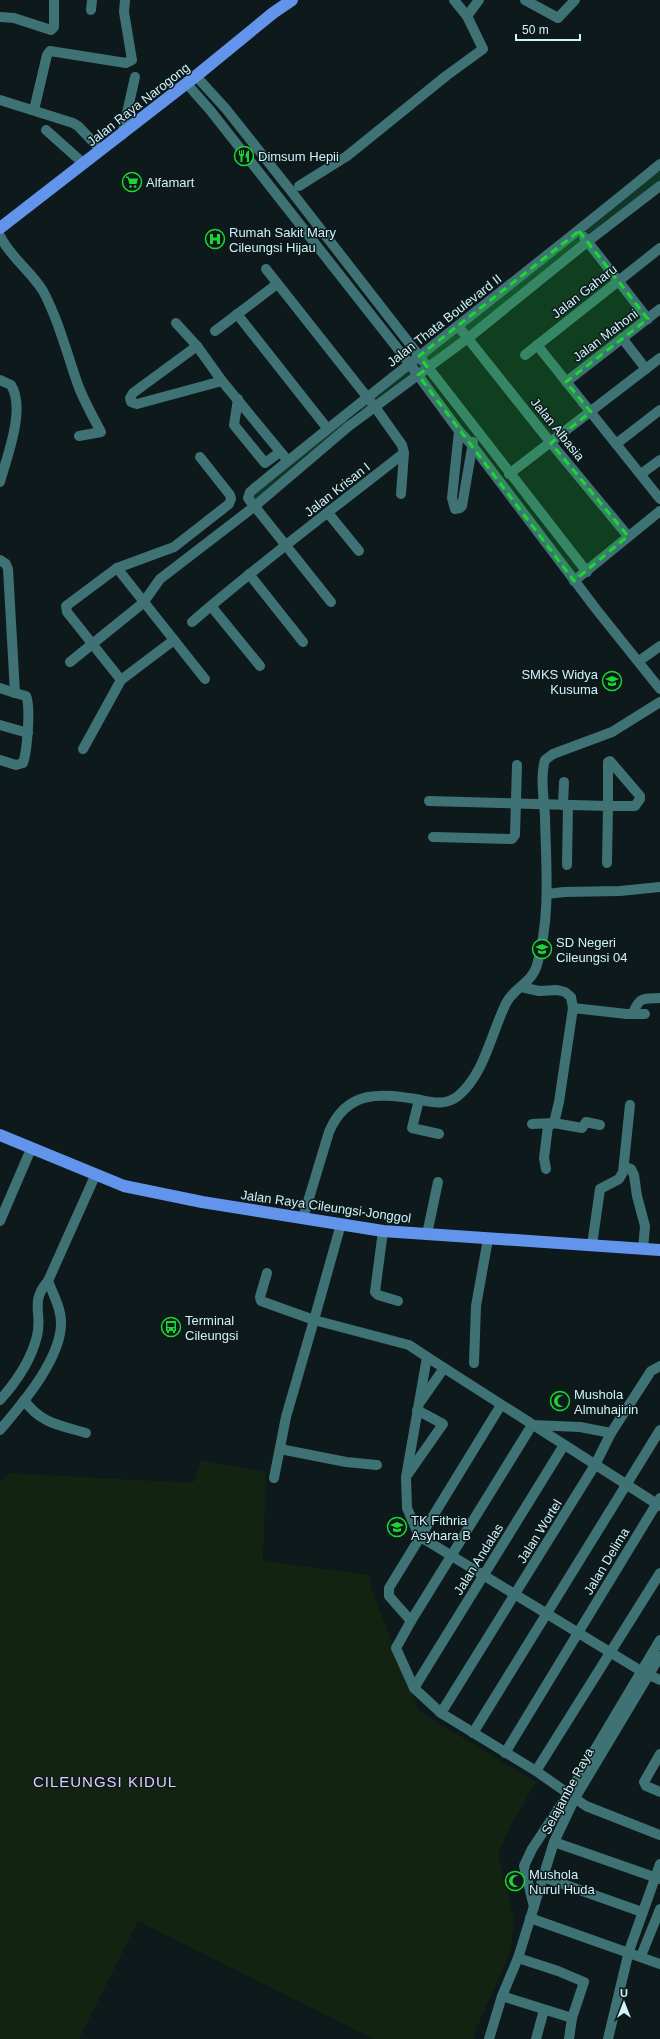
<svg xmlns="http://www.w3.org/2000/svg" width="660" height="2039" font-family="Arial,sans-serif">
	<rect width="100%" height="100%" fill="#0d191b"/>
	<polygon fill="#122411" points="201,1460 266,1472 263,1561 370,1575 370,1585 419,1711 536,1782 508,1830 498,1855 514,1918 511,1950 476,2029 474,2039 374,2039 138,1921 79,2039 0,2039 0,1482 8,1473 193,1483"/>
	<g fill="none" stroke-linecap="round" stroke-linejoin="round">
		<g stroke="#103829" stroke-width="15">
			<polyline points="368,407 578,241 660,179"/>
			<polyline points="251,499 342,426"/>
		</g>
		<g stroke="#3e7274" stroke-width="10">
			<polyline points="525,0 558,18 575,0"/>
			<polyline points="91,10 92,0"/>
			<polyline points="467,16 479,0"/>
			<polyline points="0,17 14,18 51,30 54,27 54,0"/>
			<polyline points="196,76 226,109 291,191 587,572"/>
			<polyline points="187,84 210,110 409,363 459,431 472,445 596,609 660,689"/>
			<polyline points="0,100 73,123 78,126 101,150"/>
			<polyline points="34,110 47,55 50,51 126,63 132,60 124,12 125,0"/>
			<polyline points="46,130 83,163"/>
			<polyline points="122,135 135,77"/>
			<polyline points="299,186 347,156 446,76 483,49 467,16 454,0"/>
			<path d="M0,236C10,257 31,271 43,291C59,321 67,354 78,385C84,401 93,417 101,432L79,436"/>
			<polyline points="584,237 648,319"/>
			<polyline points="266,269 375,407 402,445 404,453 401,494"/>
			<polyline points="237,314 327,428"/>
			<polyline points="176,323 197,346 222,381 288,461"/>
			<polyline points="458,326 551,443 628,536"/>
			<polyline points="215,331 277,284"/>
			<polyline points="622,338 646,369"/>
			<polyline points="537,345 660,499"/>
			<polyline points="197,346 133,393 130,398 131,402 137,404 222,381"/>
			<polyline points="525,355 660,248"/>
			<path d="M0,380L11,385C26,409 7,456 0,482"/>
			<polyline points="566,382 660,309"/>
			<polyline points="238,399 234,425 265,463 280,452"/>
			<polyline points="459,431 452,498 455,509 460,508 462,506 473,442"/>
			<polyline points="616,444 660,410"/>
			<polyline points="509,474 660,358"/>
			<polyline points="641,474 660,460"/>
			<polyline points="328,513 359,551"/>
			<path d="M0,560L6,564L8,569L15,693L26,696C31,706 27,752 23,763L16,765L0,760"/>
			<polyline points="117,568 174,640 121,680"/>
			<polyline points="249,574 303,642"/>
			<polyline points="574,581 660,511"/>
			<path d="M331,602L248,498L250,492C385,381 525,275 660,164"/>
			<polyline points="211,606 260,666"/>
			<path d="M192,622C260,563 333,509 404,453"/>
			<polyline points="174,640 205,679"/>
			<polyline points="639,661 660,646"/>
			<polyline points="70,662 143,603 160,579 255,506 349,426 472,335 587,242 660,186"/>
			<polyline points="0,688 15,693"/>
			<polyline points="0,725 28,733"/>
			<polyline points="83,749 121,680 67,612 66,606 117,568 174,547 229,504 231,499 230,495 200,457"/>
			<polyline points="429,801 608,806 608,762 610,761 640,796 640,799 635,806 608,806 607,863"/>
			<polyline points="563,805 564,782"/>
			<polyline points="433,837 512,839 515,835 517,765"/>
			<polyline points="567,865 568,805"/>
			<polyline points="547,894 564,892 620,891 660,887"/>
			<polyline points="521,987 539,991 557,990 565,992 571,997 573,1008 559,1102 554,1123 532,1124"/>
			<polyline points="573,1008 627,1014 645,1014"/>
			<path d="M633,1013C640,996 643,999 660,998"/>
			<polyline points="419,1100 412,1128 439,1134"/>
			<polyline points="625,1167 631,1169 634,1175 637,1196 645,1226 643,1249"/>
			<polyline points="546,1169 544,1158 548,1126 554,1123 582,1128 586,1122 600,1125"/>
			<path d="M303,1218L329,1132C347,1089 381,1093 421,1100C434,1103 447,1105 458,1096C483,1075 490,1039 503,1010C505,1005 508,999 512,995C521,985 533,979 537,965C551,917 546,866 545,817C544,800 540,777 545,760L553,754L612,732L660,702"/>
			<polyline points="0,1221 31,1149"/>
			<polyline points="341,1224 314,1320 409,1345 427,1357 406,1477 407,1508 419,1536 641,1671 660,1680"/>
			<polyline points="383,1231 375,1292 378,1295 398,1301"/>
			<polyline points="427,1234 438,1182"/>
			<polyline points="592,1245 600,1189 619,1179 623,1172 630,1105"/>
			<polyline points="267,1273 260,1297 261,1301 314,1320 286,1417 274,1478"/>
			<polyline points="427,1357 660,1506"/>
			<polyline points="474,1363 476,1306 488,1239"/>
			<path d="M0,1400C17,1381 31,1361 37,1336C43,1313 29,1303 48,1281L95,1176"/>
			<path d="M24,1400C41,1424 60,1425 86,1433"/>
			<polyline points="421,1401 444,1368"/>
			<path d="M0,1430C22,1404 62,1358 61,1322C61,1308 53,1294 48,1281"/>
			<polyline points="611,1433 580,1427 532,1425 411,1621 396,1648 414,1688 441,1713 536,1771 586,1806 660,1835"/>
			<polyline points="280,1449 346,1462 377,1465"/>
			<polyline points="408,1474 443,1424 417,1410"/>
			<polyline points="411,1621 389,1596 389,1588 501,1405"/>
			<polyline points="414,1688 564,1445"/>
			<polyline points="441,1713 595,1465 611,1433 651,1371 660,1366"/>
			<polyline points="473,1733 660,1430"/>
			<polyline points="505,1753 660,1498"/>
			<polyline points="660,1754 644,1782 646,1786 660,1792"/>
			<polyline points="536,1771 660,1573"/>
			<polyline points="554,1842 660,1879"/>
			<polyline points="543,1877 642,1912"/>
			<polyline points="534,1907 524,1866 532,1849 569,1793 660,1640"/>
			<polyline points="530,1918 660,1964"/>
			<polyline points="641,1956 660,1909"/>
			<polyline points="518,1958 558,1971 584,1982 572,2018 569,2039"/>
			<polyline points="502,1996 572,2018"/>
			<polyline points="489,2039 502,1996 518,1958 554,1842 575,1798 660,1656"/>
			<polyline points="536,2039 544,2010"/>
			<polyline points="608,2039 629,1951 660,1864"/>
		</g>
		<g stroke="#6294eb" stroke-width="12">
			<polyline points="0,228 196,76 273,13 292,0"/>
			<polyline points="0,1135 124,1186 202,1202 383,1231 660,1250"/>
		</g>
	</g>
	<path fill="#1bd730" fill-opacity="0.2" stroke="#1bd730" stroke-width="3" stroke-dasharray="8 5" stroke-linejoin="round" d="M579,231L648,319L566,382L591,412L551,443L628,536L574,581L418,375L428,368L419,356Z"/>
	<defs>
		<symbol id="restaurant-ring" viewBox="-11 -11 22 22"><circle r="9.5" fill="#0d191b" stroke="#1bd730" stroke-width="1.5"/><path d="M-5-6h1v4h1v-4h1v4h1v-4h1v5L-1.5 .5V6h-2V.5L-5-1ZM5-6V6H3V1.5H1.5Q1.5-4 5-6Z" fill="#1bd730"/></symbol>
		<symbol id="supermarket-ring" viewBox="-11 -11 22 22"><circle r="9.5" fill="#0d191b" stroke="#1bd730" stroke-width="1.5"/><path d="M-6-5.5h2.5l.6 2H6L4.5 2H-2.5L-4.4-4H-6ZM-1.5 3.2a1.3 1.3 0 1 0 .1 0ZM3 3.2a1.3 1.3 0 1 0 .1 0Z" fill="#1bd730"/></symbol>
		<symbol id="hospital-ring" viewBox="-11 -11 22 22"><circle r="9.5" fill="#0d191b" stroke="#1bd730" stroke-width="1.5"/><path d="M-5-5h3v3.5h4V-5h3V5h-3V1.5h-4V5h-3Z" fill="#1bd730"/></symbol>
		<symbol id="school-ring" viewBox="-11 -11 22 22"><circle r="9.5" fill="#0d191b" stroke="#1bd730" stroke-width="1.5"/><path d="M0-5L7-2L0 1L-7-2ZM-4 1L0 2.5L4 1V4Q0 6-4 4Z" fill="#1bd730"/></symbol>
		<symbol id="bus-ring" viewBox="-11 -11 22 22"><circle r="9.5" fill="#0d191b" stroke="#1bd730" stroke-width="1.5"/><path d="M-5-6H5V4H4V6H2V4H-2V6H-4V4H-5ZM-3.5-4V0h7V-4ZM-3.5 1.2v1.5H-2V1.2ZM2 1.2v1.5H3.5V1.2Z" fill="#1bd730"/></symbol>
		<symbol id="mosque-ring" viewBox="-11 -11 22 22"><circle r="9.5" fill="#0d191b" stroke="#1bd730" stroke-width="1.5"/><path d="M3.5-4.9A6 6 0 1 0 3.5 4.9A5 5 0 1 1 3.5-4.9Z" fill="#1bd730"/></symbol>
	</defs>
	<g fill-rule="evenodd">
		<use href="#restaurant-ring" x="233" y="145" width="22" height="22"/>
		<use href="#supermarket-ring" x="121" y="171" width="22" height="22"/>
		<use href="#hospital-ring" x="204" y="228" width="22" height="22"/>
		<use href="#school-ring" x="601" y="670" width="22" height="22"/>
		<use href="#school-ring" x="531" y="938" width="22" height="22"/>
		<use href="#bus-ring" x="160" y="1316" width="22" height="22"/>
		<use href="#mosque-ring" x="549" y="1390" width="22" height="22"/>
		<use href="#school-ring" x="386" y="1516" width="22" height="22"/>
		<use href="#mosque-ring" x="504" y="1870" width="22" height="22"/>
	</g>
	<g text-anchor="middle" stroke-width="3" stroke-linejoin="round" paint-order="stroke">
		<g font-size="13" fill="#cef3f9" stroke="#0d191b">
			<text transform="translate(138 104) rotate(-38)" y="5">Jalan Raya Narogong</text>
			<text transform="translate(584 291) rotate(-38)" y="5">Jalan Gaharu</text>
			<text transform="translate(444 320) rotate(-38)" y="5">Jalan Thata Boulevard II</text>
			<text transform="translate(605 335) rotate(-37)" y="5">Jalan Mahoni</text>
			<text transform="translate(558 429) rotate(51)" y="5">Jalan Albasia</text>
			<text transform="translate(337 489) rotate(-38)" y="5">Jalan Krisan I</text>
			<text transform="translate(326 1206) rotate(8)" y="5">Jalan Raya Cileungsi-Jonggol</text>
			<text transform="translate(539 1531) rotate(-58)" y="5">Jalan Wortel</text>
			<text transform="translate(478 1559) rotate(-58)" y="5">Jalan Andalas</text>
			<text transform="translate(606 1561) rotate(-59)" y="5">Jalan Delima</text>
			<text transform="translate(567 1791) rotate(-62)" y="5">Selajambe Raya</text>
		</g>
		<g font-size="13" fill="#cef3f9" stroke="#0d191b" text-anchor="start">
			<text x="258" y="161">Dimsum Hepii</text>
			<text x="146" y="187">Alfamart</text>
			<text x="229" y="237">Rumah Sakit Mary<tspan x="229" dy="15">Cileungsi Hijau</tspan></text>
			<text x="598" y="679" text-anchor="end">SMKS Widya<tspan x="598" dy="15">Kusuma</tspan></text>
			<text x="556" y="947">SD Negeri<tspan x="556" dy="15">Cileungsi 04</tspan></text>
			<text x="185" y="1325">Terminal<tspan x="185" dy="15">Cileungsi</tspan></text>
			<text x="574" y="1399">Mushola<tspan x="574" dy="15">Almuhajirin</tspan></text>
			<text x="411" y="1525">TK Fithria<tspan x="411" dy="15">Asyhara B</tspan></text>
			<text x="529" y="1879">Mushola<tspan x="529" dy="15">Nurul Huda</tspan></text>
		</g>
		<g font-size="15" letter-spacing="1" fill="#dfd0f9" stroke="#0d191b">
			<text x="105" y="1787">CILEUNGSI KIDUL</text>
		</g>
	</g>
	<g transform="translate(624 2003)" stroke="#0d191b" stroke-width="3" paint-order="stroke">
	<path d="M0-3L7 15L0 10L-7 15Z" fill="#cef3f9"/>
	<text y="-6" font-size="11" font-weight="bold" text-anchor="middle" fill="#cef3f9">U</text>
	</g>
	<path d="M516 34v6h64v-6" fill="none" stroke="#cef3f9" stroke-width="2"/>
	<text x="522" y="34" font-size="12" fill="#cef3f9" stroke="#0d191b" stroke-width="3" paint-order="stroke">50 m</text>
</svg>
